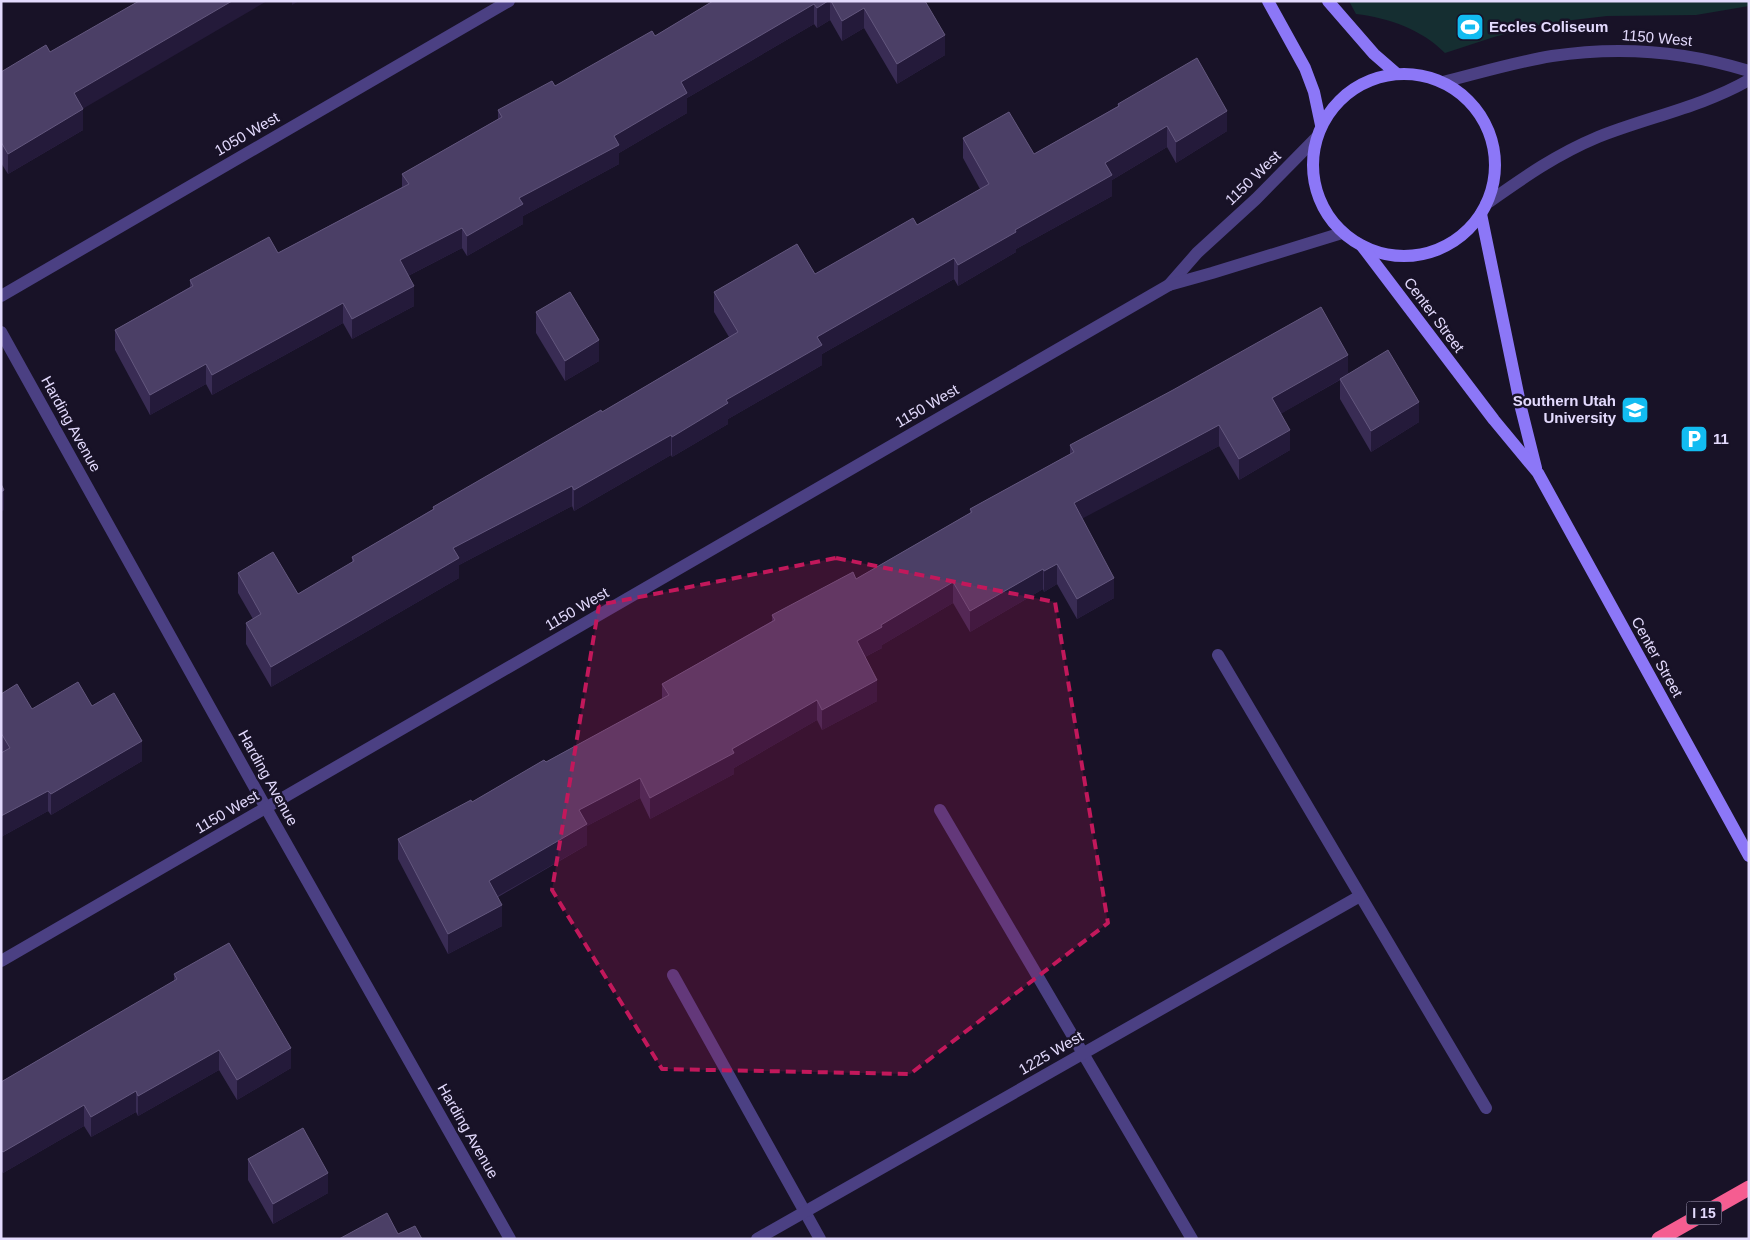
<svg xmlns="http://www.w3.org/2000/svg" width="1750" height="1240" font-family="Arial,sans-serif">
	<rect width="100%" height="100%" fill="#181227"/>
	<path fill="#152e31" d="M1349,1H1749V6L1696,15L1607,16L1547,23L1494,37L1445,53C1421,29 1389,18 1356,14Z"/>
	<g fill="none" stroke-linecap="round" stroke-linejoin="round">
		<g stroke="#4b4083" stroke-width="12">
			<polyline points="1169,285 1197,253 1256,199 1317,137"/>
			<polyline points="1,296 509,1"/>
			<polyline points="1,332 266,808 510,1239"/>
			<polyline points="1218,655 1486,1108"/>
			<polyline points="940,810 1192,1239"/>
			<polyline points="1,961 1169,285 1212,273 1342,233"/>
			<polyline points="673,975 820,1239"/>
			<polyline points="757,1239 1360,896"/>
		</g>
		<g stroke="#4b4083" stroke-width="12">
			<path d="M1443,82C1479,73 1515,62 1552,56C1618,46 1685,51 1749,71"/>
			<path d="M1486,204C1523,178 1555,155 1598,137C1648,117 1702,107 1749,80"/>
		</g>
		<g stroke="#8c77f7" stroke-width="12">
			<polyline points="1268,1 1305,68 1314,92 1321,125"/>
			<polyline points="1328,1 1374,54 1397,74"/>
			<circle cx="1404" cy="165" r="91"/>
			<polyline points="1481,214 1521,408 1536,468"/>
			<polyline points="1362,246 1494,420 1538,473 1749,856"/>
		</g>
		<polyline stroke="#f55d91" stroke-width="15" points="1659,1239 1749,1188"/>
	</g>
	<g fill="#392c54">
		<polygon points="713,1 925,1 945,55 897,84 864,28 842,41 830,20 817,28 814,24 687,98 687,113 619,153 619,164 523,216 523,224 467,256 462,248 408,276 414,306 352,339 343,323 212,395 206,384 150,415 115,350 115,330 190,287 190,280 278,253 402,187 402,174 498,119 498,110 555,86 655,36"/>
		<polygon points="1,72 83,108 83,130 8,174 1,163"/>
		<polygon points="1118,104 1227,131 1176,163 1167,147 1112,180 1112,196 1016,249 1016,252 958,286 954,279 822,354 822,365 728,419 728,424 672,457 671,455 574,511 572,506 459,565 459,578 271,687 246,644 246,623 253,619 238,593 238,573 298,594 352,563 352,557 433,509 433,507 602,412 729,337 714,312 714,292 815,274 917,225 980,189 963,158 963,138 1034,154 1118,106"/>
		<polygon points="536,312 599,361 565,381 536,333"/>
		<polygon points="1348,373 1419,422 1371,452 1340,399 1340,380 1280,414 1290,450 1239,480 1219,446 1082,518 1114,598 1077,619 1057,584 1044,592 1043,589 970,632 953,603 882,645 882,648 865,657 877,701 822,730 817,720 734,768 734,774 650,819 640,798 587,826 587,845 498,897 502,926 448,954 398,859 398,839 472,802 662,699 662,684 772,621 772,615 856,579 970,513 970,509 1070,454 1070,445"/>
		<polygon points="1,694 32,709 92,706 142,761 51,815 48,811 1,837"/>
		<polygon points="174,974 291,1068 237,1100 219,1070 138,1116 136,1112 91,1137 84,1126 3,1173 1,1170 1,1082 174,981"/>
		<polygon points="248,1159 328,1193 273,1224 248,1180"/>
	</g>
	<g fill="#241a3a">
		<polygon points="232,1 267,1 74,114 74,93"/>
		<polygon points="292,1 299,1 292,5"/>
		<polygon points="828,1 830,1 830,20 817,28 817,8"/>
		<polygon points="814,4 814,24 687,98 687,113 619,153 619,164 523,216 523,224 467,256 467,236 519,198 614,136 681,82"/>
		<polygon points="864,8 864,28 842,41 842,21"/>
		<polygon points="945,35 945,55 897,84 897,64"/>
		<polygon points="83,109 83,130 8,174 8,154"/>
		<polygon points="1227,111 1227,131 1176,163 1176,142"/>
		<polygon points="1167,126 1167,147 1112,180 1112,196 1016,249 1016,252 958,286 958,265 1015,230 1105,163"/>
		<polygon points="462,228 462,248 400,280 400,260"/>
		<polygon points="954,258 954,279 822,354 822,365 728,419 728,424 672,457 672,437 817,337"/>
		<polygon points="414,286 414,306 352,339 352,319"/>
		<polygon points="343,303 343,323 212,395 212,375"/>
		<polygon points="599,340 599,361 565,381 565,361"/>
		<polygon points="1348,355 1348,375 1272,419 1272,398"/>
		<polygon points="206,364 206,384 150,415 150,395"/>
		<polygon points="1419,402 1419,422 1371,452 1371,431"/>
		<polygon points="1219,425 1219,446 1074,523 1074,503"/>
		<polygon points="1290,430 1290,450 1239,480 1239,459"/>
		<polygon points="671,435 671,455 574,511 574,490"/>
		<polygon points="572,486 572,506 459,565 459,578 271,687 271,667 453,548"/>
		<polygon points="4,490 4,510 1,512 1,492"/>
		<polygon points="1057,564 1057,584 1044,592 1044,571"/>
		<polygon points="1043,569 1043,589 970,632 970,611"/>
		<polygon points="1114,578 1114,598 1077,619 1077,599"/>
		<polygon points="953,582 953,603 882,645 882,648 857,661 857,641 881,625"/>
		<polygon points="877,680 877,701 822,730 822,710"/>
		<polygon points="817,700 817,720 734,768 734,774 650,819 650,798 732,749"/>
		<polygon points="142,741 142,761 51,815 51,794"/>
		<polygon points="640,778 640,798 587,826 587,845 489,901 489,881 579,810"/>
		<polygon points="48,791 48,811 1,837 1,816"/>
		<polygon points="502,905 502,926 448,954 448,934"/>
		<polygon points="291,1048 291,1068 237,1100 237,1080"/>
		<polygon points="219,1050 219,1070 138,1116 138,1096"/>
		<polygon points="136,1091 136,1112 91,1137 91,1117"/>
		<polygon points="84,1105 84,1126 3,1173 3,1152"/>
		<polygon points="328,1173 328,1193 273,1224 273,1204"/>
	</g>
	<g fill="#4b3f66" stroke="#63577e">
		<polygon points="139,1 232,1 74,93 83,109 8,154 1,142 1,72 46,45 50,52"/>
		<polygon points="713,1 828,1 817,8 814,4 681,82 687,93 614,136 619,145 519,198 523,204 467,236 462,228 400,260 414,286 352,319 343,303 212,375 206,364 150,395 115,330 193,286 190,280 269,237 278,253 409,184 402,174 502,117 498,110 552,81 555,86 652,31 655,36"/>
		<polygon points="831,1 925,1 945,35 897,64 864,8 842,21"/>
		<polygon points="1197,58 1227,111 1176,142 1167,126 1105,163 1112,175 1015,230 1016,232 958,265 954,258 817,337 822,345 726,400 728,403 672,437 671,435 574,490 572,486 453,548 459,558 271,667 246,623 261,614 238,573 273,552 298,594 354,561 352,557 434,509 433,507 601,410 602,412 738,332 714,292 797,244 815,274 913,218 917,225 989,184 963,138 1009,112 1034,154 1119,106 1118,104"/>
		<polygon points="570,292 599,340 565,361 536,312"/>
		<polygon points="1321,307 1348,355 1272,398 1290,430 1239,459 1219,425 1074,503 1114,578 1077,599 1057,564 1044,571 1043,569 970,611 953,582 881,625 882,627 857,641 877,680 822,710 817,700 732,749 734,753 650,798 640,778 579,810 587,824 489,881 502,905 448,934 398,839 471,800 472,802 544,760 546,762 669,695 662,684 775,620 772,615 853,572 856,579 972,512 970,509 1074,452 1070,445 1173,390"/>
		<polygon points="1388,350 1419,402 1371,431 1340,379"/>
		<polygon points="1,484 4,490 1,492"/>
		<polygon points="78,682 92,706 114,693 142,741 51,794 48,791 1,816 1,753 10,748 1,733 1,694 17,684 32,709"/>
		<polygon points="229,943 291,1048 237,1080 219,1050 138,1096 136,1091 91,1117 84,1105 3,1152 1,1150 1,1082 177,979 174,974"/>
		<polygon points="303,1128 328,1173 273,1204 248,1159"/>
		<polygon points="387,1213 398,1234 415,1226 422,1239 339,1239"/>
	</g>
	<path fill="#c2185b" fill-opacity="0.2" stroke="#c2185b" stroke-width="4" stroke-dasharray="10 6" stroke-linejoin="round" d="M836,558L1055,602L1108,923L910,1074L662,1069L552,890L599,605Z"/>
	<defs>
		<symbol id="stadium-square" viewBox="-11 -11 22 22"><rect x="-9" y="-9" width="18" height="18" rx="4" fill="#12bcf1" stroke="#181227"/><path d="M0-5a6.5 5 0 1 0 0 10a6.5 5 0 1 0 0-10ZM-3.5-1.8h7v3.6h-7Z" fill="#fff"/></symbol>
		<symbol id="university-square" viewBox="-11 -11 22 22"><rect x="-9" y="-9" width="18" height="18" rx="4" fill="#12bcf1" stroke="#181227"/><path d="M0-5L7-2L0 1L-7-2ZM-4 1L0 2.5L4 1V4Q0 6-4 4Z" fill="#fff"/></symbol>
		<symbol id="parking-square" viewBox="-11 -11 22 22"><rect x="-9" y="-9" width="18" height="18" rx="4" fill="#12bcf1" stroke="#181227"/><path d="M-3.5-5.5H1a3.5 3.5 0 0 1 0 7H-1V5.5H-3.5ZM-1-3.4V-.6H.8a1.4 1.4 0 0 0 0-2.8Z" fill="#fff"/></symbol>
	</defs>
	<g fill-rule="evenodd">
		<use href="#stadium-square" x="1454" y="11" width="32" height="32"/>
		<use href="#university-square" x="1619" y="394" width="32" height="32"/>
		<use href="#parking-square" x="1678" y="423" width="32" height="32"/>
	</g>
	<g text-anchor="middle" stroke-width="5" stroke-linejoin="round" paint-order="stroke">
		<rect fill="#181227" stroke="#a69ebd" stroke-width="1" x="1686.5" y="1201.5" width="35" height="23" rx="4"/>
		<g font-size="14" font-weight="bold" fill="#e3dafd">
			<text x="1704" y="1218">I 15</text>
		</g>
		<g font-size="15" font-weight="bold" fill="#e3dafd" stroke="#181227" text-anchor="start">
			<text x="1489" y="32">Eccles Coliseum</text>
			<text x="1616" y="406" text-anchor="end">Southern Utah<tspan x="1616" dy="17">University</tspan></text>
			<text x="1713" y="444">11</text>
		</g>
		<g font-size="15" fill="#e3dafd" stroke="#181227">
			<text transform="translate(1657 38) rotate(5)" y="5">1150 West</text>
			<text transform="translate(247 134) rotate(-30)" y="5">1050 West</text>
			<text transform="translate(1253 178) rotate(-44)" y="5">1150 West</text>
			<text transform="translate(1434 315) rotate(53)" y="5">Center Street</text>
			<text transform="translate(927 406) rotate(-30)" y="5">1150 West</text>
			<text transform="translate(71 424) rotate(61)" y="5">Harding Avenue</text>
			<text transform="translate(577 609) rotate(-30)" y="5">1150 West</text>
			<text transform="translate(1657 657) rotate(61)" y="5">Center Street</text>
			<text transform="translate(268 778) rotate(61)" y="5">Harding Avenue</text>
			<text transform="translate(227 812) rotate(-30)" y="5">1150 West</text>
			<text transform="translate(1051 1053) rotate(-30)" y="5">1225 West</text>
			<text transform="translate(468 1131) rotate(60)" y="5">Harding Avenue</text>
		</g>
	</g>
	<rect width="1750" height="1240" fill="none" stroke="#e3dafd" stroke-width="5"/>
</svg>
